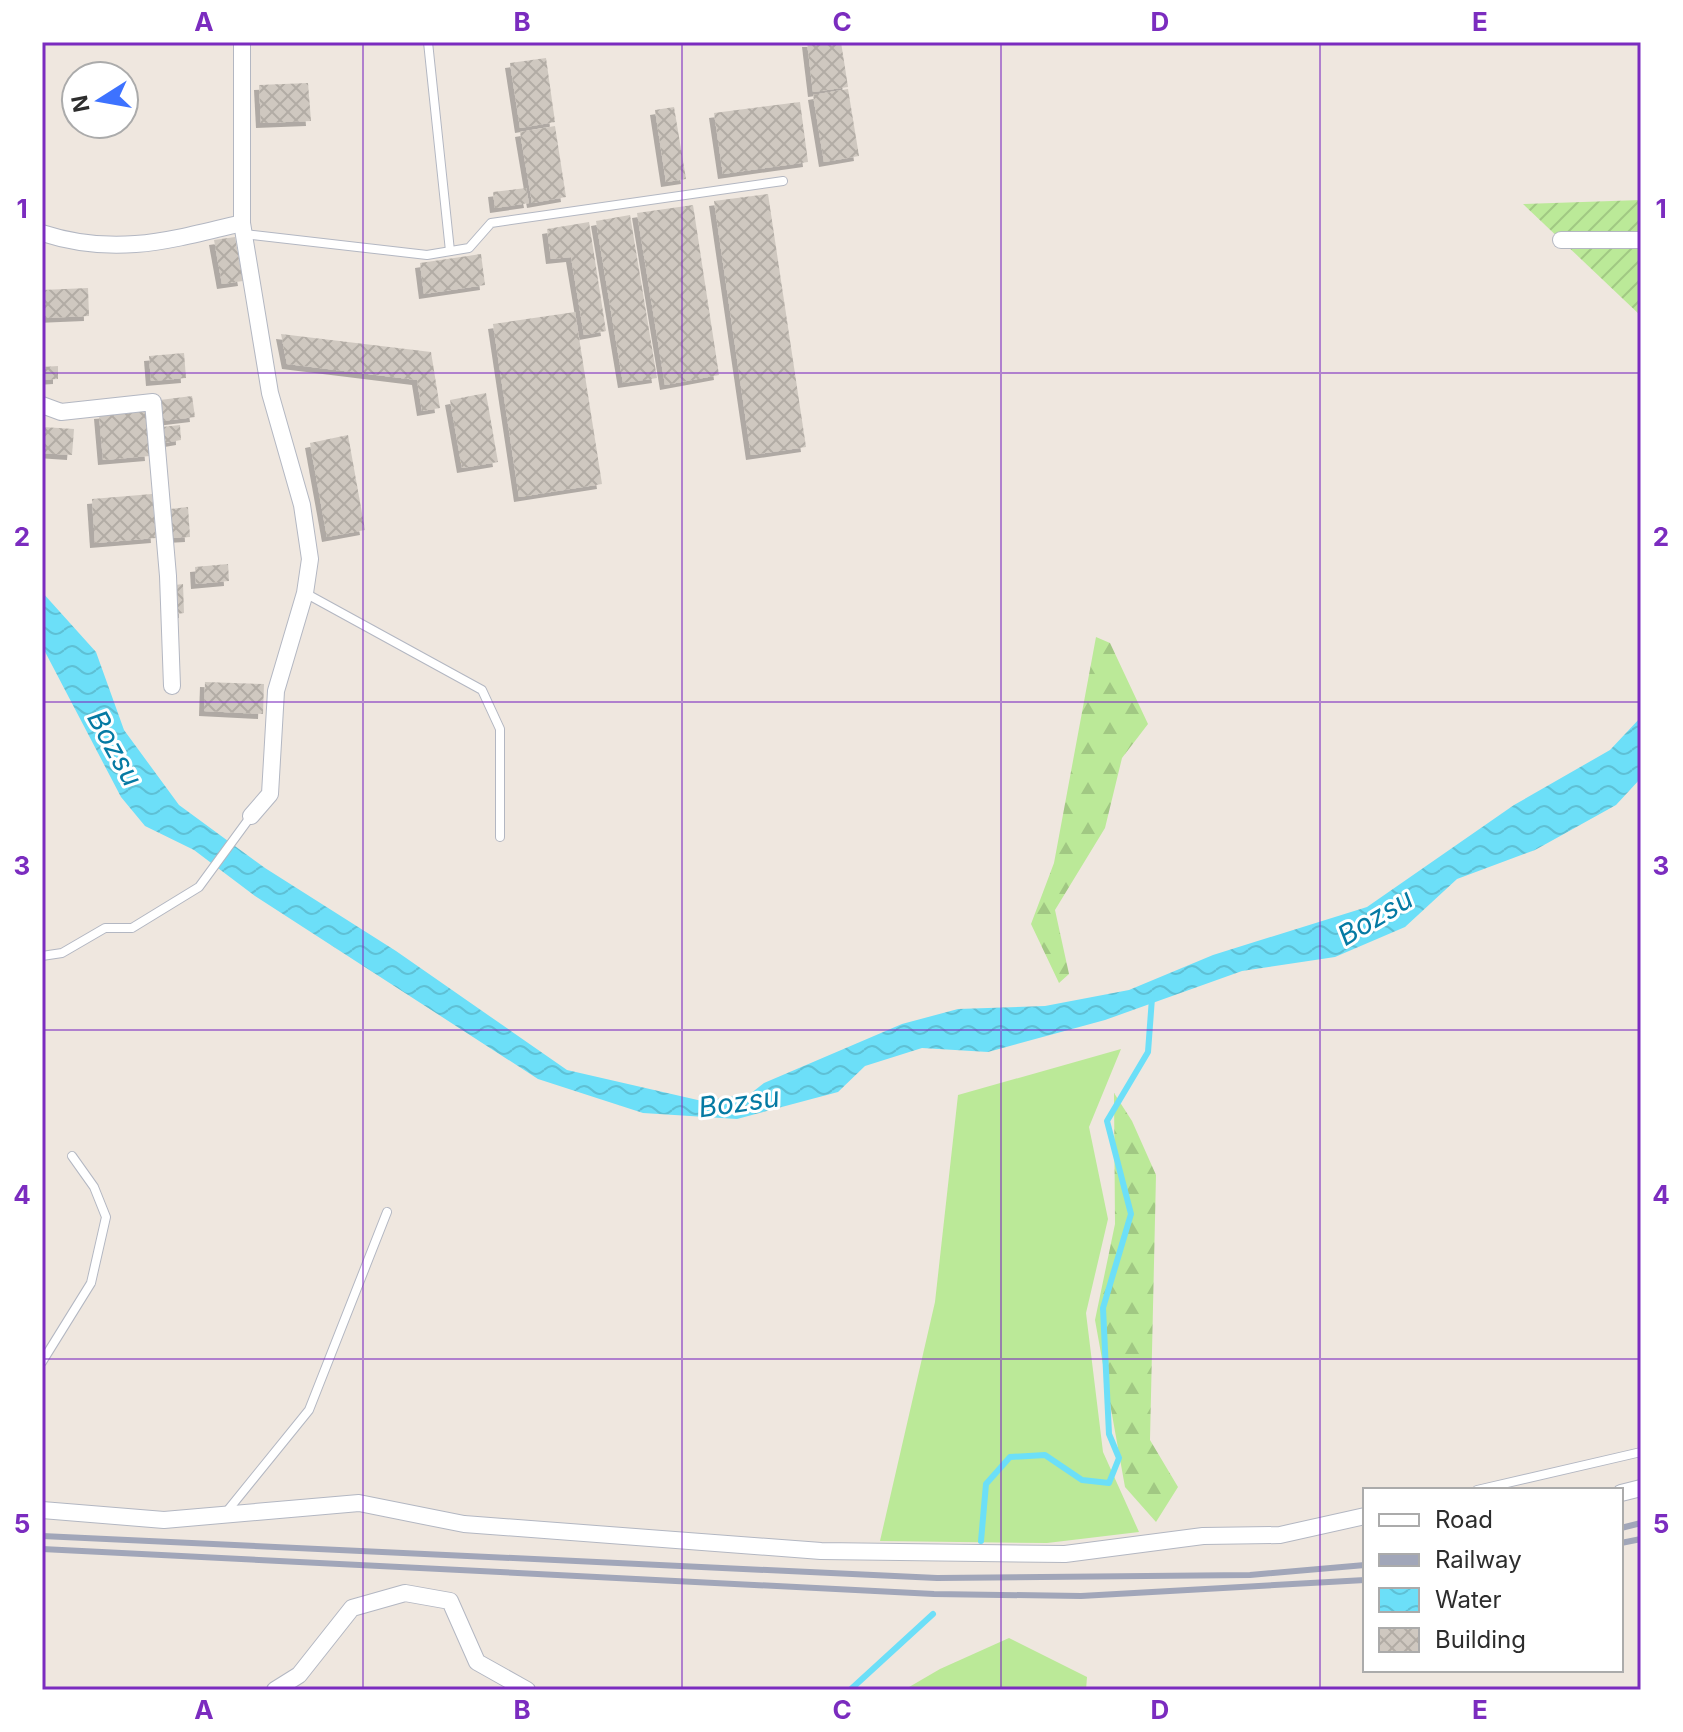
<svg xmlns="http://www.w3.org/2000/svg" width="1683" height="1732" font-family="Inter,sans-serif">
	<defs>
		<pattern id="forest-firs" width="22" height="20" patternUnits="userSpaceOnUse" patternTransform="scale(2)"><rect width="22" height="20" fill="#bbe998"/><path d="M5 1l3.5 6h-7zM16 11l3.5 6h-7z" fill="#a1c883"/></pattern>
		<pattern id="garden-furrows" width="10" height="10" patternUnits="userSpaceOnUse" patternTransform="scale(2)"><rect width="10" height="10" fill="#bbe998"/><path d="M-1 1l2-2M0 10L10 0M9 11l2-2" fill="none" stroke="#a1c883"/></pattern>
		<pattern id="water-waves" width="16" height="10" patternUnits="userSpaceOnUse" patternTransform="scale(2)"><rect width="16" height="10" fill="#6cdff8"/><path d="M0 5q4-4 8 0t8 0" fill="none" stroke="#5ec0d5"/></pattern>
		<pattern id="building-cross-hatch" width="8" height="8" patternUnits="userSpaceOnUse" patternTransform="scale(2)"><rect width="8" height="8" fill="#cfc8c0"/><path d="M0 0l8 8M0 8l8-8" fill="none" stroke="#b2aca5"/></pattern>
		<filter id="shadow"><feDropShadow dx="-5" dy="5" stdDeviation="0" flood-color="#0004"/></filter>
	</defs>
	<rect width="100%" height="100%" fill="#efe7df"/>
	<g fill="#bbe998">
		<polygon points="1121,1049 1089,1127 1108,1219 1086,1313 1103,1452 1139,1532 1047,1543 880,1541 935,1302 958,1095"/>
		<polygon points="1009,1638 1087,1677 1086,1690 904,1690 940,1669"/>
	</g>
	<g fill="url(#forest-firs)">
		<polygon points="1096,637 1110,643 1148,724 1122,758 1105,828 1055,910 1069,974 1059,983 1031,924 1054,863"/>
		<polygon points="1114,1093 1132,1121 1156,1175 1150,1440 1178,1487 1156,1522 1125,1487 1095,1320 1115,1224"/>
	</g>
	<polygon fill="url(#garden-furrows)" points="1641,200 1641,316 1523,204"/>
	<polygon fill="url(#water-waves)" points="42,592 96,652 124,730 179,805 265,868 396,951 567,1070 702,1101 750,1094 764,1083 902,1024 958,1009 1045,1006 1129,990 1213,955 1367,907 1514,805 1610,750 1641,717 1641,778 1616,805 1535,850 1457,879 1405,927 1335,957 1242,971 1105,1020 988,1052 922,1048 865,1066 838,1092 737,1119 643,1113 538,1079 255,896 194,850 145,826 121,797 42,646"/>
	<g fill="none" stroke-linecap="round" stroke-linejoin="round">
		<g stroke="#6cdff8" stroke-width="6">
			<polyline points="981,1541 986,1484 1010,1457 1045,1455 1082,1480 1109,1483 1119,1458 1109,1434 1103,1308 1131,1214 1107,1121 1148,1052 1152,998"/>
			<polyline points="850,1690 933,1614"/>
		</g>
	</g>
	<g fill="url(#building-cross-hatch)" filter="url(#shadow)">
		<polygon points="807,42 841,42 848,87 813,92"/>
		<polygon points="546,58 555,122 520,128 510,63"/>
		<polygon points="308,83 311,121 261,123 259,85"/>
		<polygon points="848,89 859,156 824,162 813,95"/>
		<polygon points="800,102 808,162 723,174 714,113"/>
		<polygon points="674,107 686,179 666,182 655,110"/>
		<polygon points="555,126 566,197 532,203 520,132"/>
		<polygon points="526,188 529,203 495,208 493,192"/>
		<polygon points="768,194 806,447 751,455 714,201"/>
		<polygon points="693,205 719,375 665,385 637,213"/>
		<polygon points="630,215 657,378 623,383 596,221"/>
		<polygon points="589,222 606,331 584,335 571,257 551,259 547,229"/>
		<polygon points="235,237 243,281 222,284 214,240"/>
		<polygon points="481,254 485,285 424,294 420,263"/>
		<polygon points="88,288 89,316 42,318 42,290"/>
		<polygon points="575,312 602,484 519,497 493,324"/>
		<polygon points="281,334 431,352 440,408 422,411 417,380 287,364"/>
		<polygon points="184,353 186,378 151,381 149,356"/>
		<polygon points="58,366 58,379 42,380 42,367"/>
		<polygon points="486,393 498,462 462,468 450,400"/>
		<polygon points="192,396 195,417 162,421 160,400"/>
		<polygon points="146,410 150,456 103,460 99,414"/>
		<polygon points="180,425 181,440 164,443 162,427"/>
		<polygon points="43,427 74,429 72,455 42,453"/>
		<polygon points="348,435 365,530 327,537 310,443"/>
		<polygon points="152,494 156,538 95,543 92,499"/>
		<polygon points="188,507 190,537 172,538 170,509"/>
		<polygon points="228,564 229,581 196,584 195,567"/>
		<polygon points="183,584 184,613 177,614 175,585"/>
		<polygon points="205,682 264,684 263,714 204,711"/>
	</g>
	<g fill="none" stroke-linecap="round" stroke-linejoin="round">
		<defs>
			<g id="lane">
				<polyline points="428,42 450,251"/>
				<polyline points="244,234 427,255 469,248 491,223 783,181"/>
				<polyline points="305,593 482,690 500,729 500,837"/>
				<polyline points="42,956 62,953 105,928 132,928 199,887 251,816"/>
				<polyline points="42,1362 91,1283 106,1217 94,1187 72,1156"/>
				<polyline points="1477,1490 1641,1452"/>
				<polyline points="224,1515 309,1410 387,1212"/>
			</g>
			<g id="street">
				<polyline points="242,42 242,223 270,393 302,505 310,559 305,593 276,691 270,794 251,816"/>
				<path d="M42,233C116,257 171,240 242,223"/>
				<polyline points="1561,240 1641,240"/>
				<polyline points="42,405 61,412 153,402 168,576 172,686"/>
				<polyline points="1621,1493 1641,1488"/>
				<polyline points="42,1510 164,1520 359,1503 464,1524 821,1551 1065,1554 1203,1536 1280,1535 1365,1516"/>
				<polyline points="275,1690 299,1675 352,1608 405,1593 450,1601 477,1662 527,1690"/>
			</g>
		</defs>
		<use href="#lane" stroke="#b3b7c2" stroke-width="10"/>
		<use href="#street" stroke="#b3b7c2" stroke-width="18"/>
		<use href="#lane" stroke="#fff" stroke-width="8"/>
		<use href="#street" stroke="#fff" stroke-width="16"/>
		<g stroke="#a1a6b9" stroke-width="6">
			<polyline points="1621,1528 1641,1523"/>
			<polyline points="42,1536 937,1578 1250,1575 1365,1565"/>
			<polyline points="1621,1543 1641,1539"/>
			<polyline points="42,1549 934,1594 1081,1596 1365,1580"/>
		</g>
	</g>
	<path fill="none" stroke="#7b2cbf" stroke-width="2" stroke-opacity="0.55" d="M363,42V1690M682,42V1690M1001,42V1690M1320,42V1690M42,373H1641M42,702H1641M42,1030H1641M42,1359H1641"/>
	<g text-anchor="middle" stroke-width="6" stroke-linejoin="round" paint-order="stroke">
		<g font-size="28" font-style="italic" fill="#057aa3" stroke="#fff">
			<text transform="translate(115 748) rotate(61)" y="10">Bozsu</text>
			<text transform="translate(1375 917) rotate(-31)" y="10">Bozsu</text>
			<text transform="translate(739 1102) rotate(-8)" y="10">Bozsu</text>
		</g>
	</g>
	<rect width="1683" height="1732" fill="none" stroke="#ffffff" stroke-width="88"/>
	<rect x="1363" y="1488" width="260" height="184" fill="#ffffff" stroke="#ababab" stroke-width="2"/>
	<rect x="1379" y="1514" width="40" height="12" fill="#ffffff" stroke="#ababab" stroke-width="2"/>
	<text x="1435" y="1528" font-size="24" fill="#2d2d2d">Road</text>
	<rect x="1379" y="1554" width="40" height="12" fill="#a1a6b9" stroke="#ababab" stroke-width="2"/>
	<text x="1435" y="1568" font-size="24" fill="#2d2d2d">Railway</text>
	<rect x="1379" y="1588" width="40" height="24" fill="url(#water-waves)" stroke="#ababab" stroke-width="2"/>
	<text x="1435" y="1608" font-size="24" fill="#2d2d2d">Water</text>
	<rect x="1379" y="1628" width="40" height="24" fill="url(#building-cross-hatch)" stroke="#ababab" stroke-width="2"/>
	<text x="1435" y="1648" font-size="24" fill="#2d2d2d">Building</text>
	<g transform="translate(100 100) rotate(259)"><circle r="38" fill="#ffffff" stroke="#ababab" stroke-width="2"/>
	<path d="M0-6L14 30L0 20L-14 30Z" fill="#3d72ff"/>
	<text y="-12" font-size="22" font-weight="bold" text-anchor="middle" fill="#2d2d2d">N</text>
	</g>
	<rect x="44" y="44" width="1595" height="1644" fill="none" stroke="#7b2cbf" stroke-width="3"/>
	<g font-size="26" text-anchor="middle" font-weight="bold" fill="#7b2cbf">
		<text x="204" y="31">A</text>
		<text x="522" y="31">B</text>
		<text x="842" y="31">C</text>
		<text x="1160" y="31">D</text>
		<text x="1480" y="31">E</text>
		<text x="22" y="218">1</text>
		<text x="1661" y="218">1</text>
		<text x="22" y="546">2</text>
		<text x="1661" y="546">2</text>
		<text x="22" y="875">3</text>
		<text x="1661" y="875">3</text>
		<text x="22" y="1204">4</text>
		<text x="1661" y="1204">4</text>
		<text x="22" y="1533">5</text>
		<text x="1661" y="1533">5</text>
		<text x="204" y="1719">A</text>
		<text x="522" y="1719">B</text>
		<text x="842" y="1719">C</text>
		<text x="1160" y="1719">D</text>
		<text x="1480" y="1719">E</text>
	</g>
</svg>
